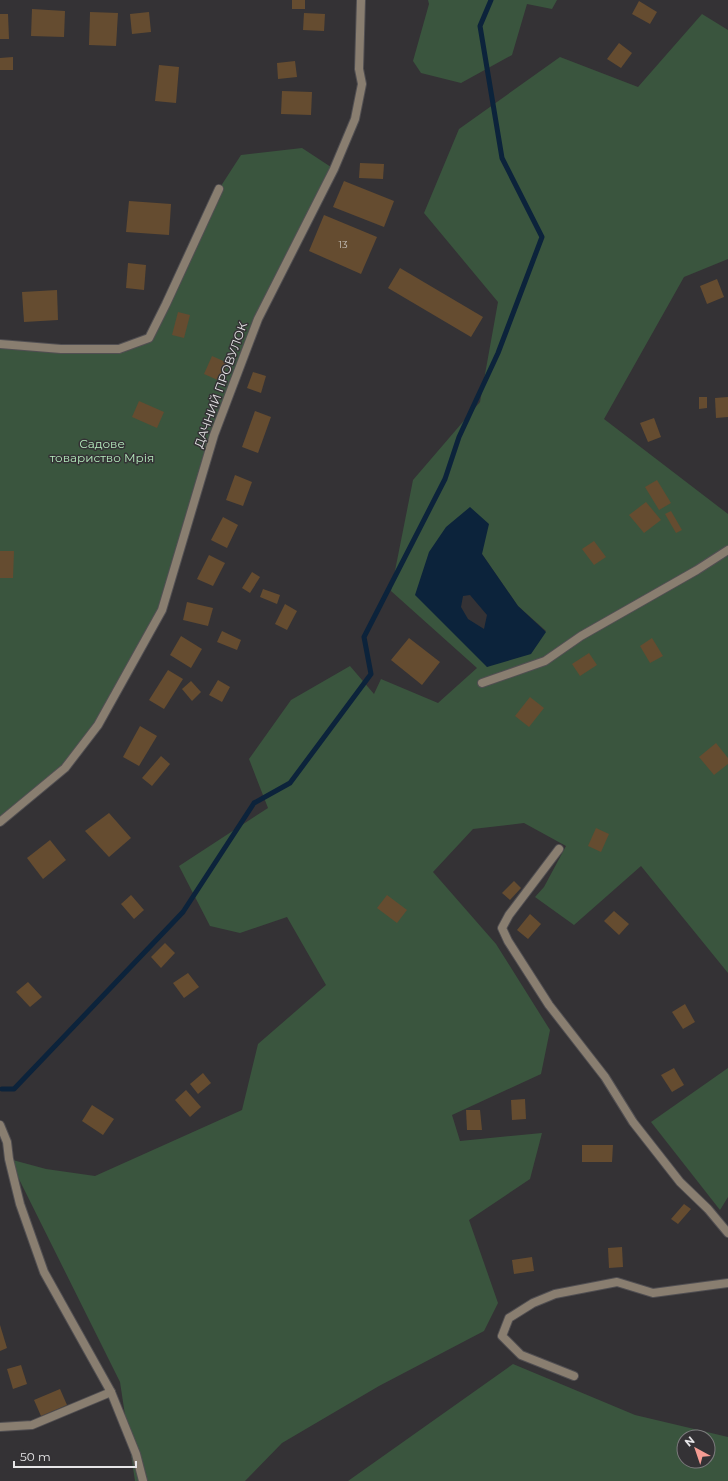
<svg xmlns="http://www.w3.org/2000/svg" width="728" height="1481" font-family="Montserrat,sans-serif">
	<rect width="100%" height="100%" fill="#343235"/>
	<g fill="#3a553e" fill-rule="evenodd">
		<polygon points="428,0 557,0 552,9 527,4 512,55 461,83 421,73 413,61 429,4"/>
		<path d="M702,14L728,30V259L684,277L604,419L728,514V973L641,866L574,925L535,897L544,887L566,846L524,823L473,829L433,872L496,944L550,1030L541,1074L452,1115L460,1141L542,1133L530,1179L469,1220L498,1303L484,1331L379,1386L282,1443L245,1481H135L120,1382L9,1159L46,1169L95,1176L242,1110L258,1044L326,985L287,917L240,933L210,926L179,866L268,808L249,759L291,700L350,666L374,694L381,679L438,703L477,668L391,591L413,480L480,402L498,302L424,213L459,129L560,57L638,87ZM429,552L482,554L518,606L546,631L487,667Z"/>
		<polygon points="302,148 334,169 275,286 214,435 162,610 98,725 65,768 0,822 0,344 119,349 149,338 219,189 241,155"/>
		<polygon points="728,1068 728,1197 720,1210 651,1122"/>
		<path d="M513,1364L635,1415L728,1437V1481H348ZM684,1437H708V1461H684Z"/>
	</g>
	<path fill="#0c233b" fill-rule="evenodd" d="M470,507L489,524L482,554L518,606L546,632L531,654L487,667L415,595L429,552L446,527ZM470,595L487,615L484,629L468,619L461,607L463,596Z"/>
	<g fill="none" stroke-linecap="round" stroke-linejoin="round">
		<polyline stroke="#0c233b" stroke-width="5" points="2,1089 14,1089 183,912 254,803 290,783 371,674 364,637 445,479 459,437 498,353 542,237 502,158 480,26 491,0"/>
	</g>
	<g fill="#654c30">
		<rect x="292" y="0" width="13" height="9"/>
		<polygon points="639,1 657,12 650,24 632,14"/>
		<polygon points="32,9 65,11 64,37 31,36"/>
		<polygon points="90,12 118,13 116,46 89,45"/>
		<polygon points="149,12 151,32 132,34 130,14"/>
		<polygon points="304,13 325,14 324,31 303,30"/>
		<polygon points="0,14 8,14 9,39 0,39"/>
		<polygon points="619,43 632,53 621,68 607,59"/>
		<polygon points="13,57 13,70 0,70 0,58"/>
		<polygon points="295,61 297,77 278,79 277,63"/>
		<polygon points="159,65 179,67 176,103 155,101"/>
		<polygon points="282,91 312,92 311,115 281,114"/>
		<polygon points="360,163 384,164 383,179 359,178"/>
		<polygon points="344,181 394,201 384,227 333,207"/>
		<polygon points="129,201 171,204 169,235 126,232"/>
		<polygon points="324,215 377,237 361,274 309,251"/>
		<polygon points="128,263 146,265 144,290 126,288"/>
		<polygon points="400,268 483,317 471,337 388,288"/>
		<polygon points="717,279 724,297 707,304 700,286"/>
		<polygon points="57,290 58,320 24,322 22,292"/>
		<polygon points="178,312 190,315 184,338 172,335"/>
		<polygon points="212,356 228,363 220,381 204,374"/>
		<polygon points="253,372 266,376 261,393 247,388"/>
		<polygon points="699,397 707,397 707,408 699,409"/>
		<polygon points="728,397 728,417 716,418 715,398"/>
		<polygon points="139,401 164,412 157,428 132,417"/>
		<polygon points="255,411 271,417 258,453 242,447"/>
		<polygon points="654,418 661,437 648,442 640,423"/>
		<polygon points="235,475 252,482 243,506 226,500"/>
		<polygon points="657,480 671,503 659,510 645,487"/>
		<polygon points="646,502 661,520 644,533 629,515"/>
		<polygon points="671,511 682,530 676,533 665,514"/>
		<polygon points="223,517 238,525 227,548 211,540"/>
		<polygon points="594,541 606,557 594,565 582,549"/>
		<polygon points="0,551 14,551 13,578 0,578"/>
		<polygon points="209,555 225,563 213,586 197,579"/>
		<polygon points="252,572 260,577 250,593 242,588"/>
		<polygon points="263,589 280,595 277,604 260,597"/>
		<polygon points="187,602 213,608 208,626 183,620"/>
		<polygon points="285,604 297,611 287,630 275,624"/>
		<polygon points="222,631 241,640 237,650 217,642"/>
		<polygon points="181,636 202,649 191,668 170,655"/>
		<polygon points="409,638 440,662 422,685 391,660"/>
		<polygon points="652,638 663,656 650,663 640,646"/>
		<polygon points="589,653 597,665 580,676 572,664"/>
		<polygon points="168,670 183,679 164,709 149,700"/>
		<polygon points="218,680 230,687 222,702 209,695"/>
		<polygon points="191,681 201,692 192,701 182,689"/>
		<polygon points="530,697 544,708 529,727 515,716"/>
		<polygon points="140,726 157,736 139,766 123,757"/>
		<polygon points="716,743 728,758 728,764 714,775 699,757"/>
		<polygon points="161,756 170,764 152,786 142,778"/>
		<polygon points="109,813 131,838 109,857 85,831"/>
		<polygon points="596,828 609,834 601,852 588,846"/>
		<polygon points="50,840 66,860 43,879 27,858"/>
		<polygon points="514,881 521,888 510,900 502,893"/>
		<polygon points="131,895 144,910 134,919 121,904"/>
		<polygon points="387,895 407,910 397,923 377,908"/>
		<polygon points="614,911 629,924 619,935 604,921"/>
		<polygon points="530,914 541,924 528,939 517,930"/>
		<polygon points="165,943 175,953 161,968 151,957"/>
		<polygon points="188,973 199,987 184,998 173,983"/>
		<polygon points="28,982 42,997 30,1007 16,992"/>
		<polygon points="685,1004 695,1022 683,1029 672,1012"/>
		<polygon points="674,1068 684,1085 672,1092 661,1075"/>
		<polygon points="203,1073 211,1083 198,1094 190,1084"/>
		<polygon points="186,1090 201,1107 190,1117 175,1100"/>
		<polygon points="525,1099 526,1119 512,1120 511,1100"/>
		<polygon points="92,1105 114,1119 103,1135 82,1121"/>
		<polygon points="466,1110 480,1110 482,1130 467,1130"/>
		<polygon points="582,1145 613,1145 612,1162 582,1162"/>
		<polygon points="684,1204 691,1209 678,1224 671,1219"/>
		<polygon points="622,1247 623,1267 609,1268 608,1248"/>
		<polygon points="532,1257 534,1271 514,1274 512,1260"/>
		<polygon points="0,1325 7,1348 0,1351"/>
		<polygon points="21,1365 27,1384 13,1389 7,1369"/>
		<polygon points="60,1389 67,1405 41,1416 34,1400"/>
	</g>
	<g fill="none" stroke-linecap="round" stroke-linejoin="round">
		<defs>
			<g id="street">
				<polyline points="0,344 61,349 119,349 149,338 166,304 219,189"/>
				<polyline points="482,683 545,661 581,636 697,570 728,550"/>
				<polyline points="0,822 65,768 98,725 162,610 214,435 258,319 334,169 355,119 362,84 359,69 361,0"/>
				<polyline points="559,849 509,915 502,928 508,941 549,1005 605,1077 633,1122 680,1182 708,1209 728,1233"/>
				<polyline points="0,1125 7,1142 9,1159 20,1204 44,1272 111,1392 136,1454 143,1481"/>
				<polyline points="574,1376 521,1355 502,1336 509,1318 533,1303 555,1294 617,1282 653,1293 728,1283"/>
				<polyline points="0,1427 32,1425 111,1392"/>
			</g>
		</defs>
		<use href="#street" stroke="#514f52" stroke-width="10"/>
		<use href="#street" stroke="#897e70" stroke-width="8"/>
	</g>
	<g text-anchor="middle" stroke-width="3" stroke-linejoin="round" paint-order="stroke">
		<g font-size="10" fill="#c6c0ba">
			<text x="343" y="248">13</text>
		</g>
		<g font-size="12" fill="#e7e6e8" stroke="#343235">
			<text transform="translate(221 385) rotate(-70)" y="4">ДАЧНИЙ ПРОВУЛОК</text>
		</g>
		<g font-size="12" fill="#b4eabc" stroke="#343235">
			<text x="102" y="448">Садове<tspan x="102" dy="14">товариство Мрія</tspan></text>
		</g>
	</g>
	<g transform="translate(696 1449) rotate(320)"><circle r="19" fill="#343235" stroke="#7c7a7d"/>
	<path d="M0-3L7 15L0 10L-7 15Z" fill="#f59c93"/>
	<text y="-6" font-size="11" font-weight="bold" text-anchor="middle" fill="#e7e6e8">N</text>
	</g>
	<path d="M14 1461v6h122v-6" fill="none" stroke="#e7e6e8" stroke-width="2"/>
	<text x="20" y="1461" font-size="12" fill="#e7e6e8" stroke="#343235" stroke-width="3" paint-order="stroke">50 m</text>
</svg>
